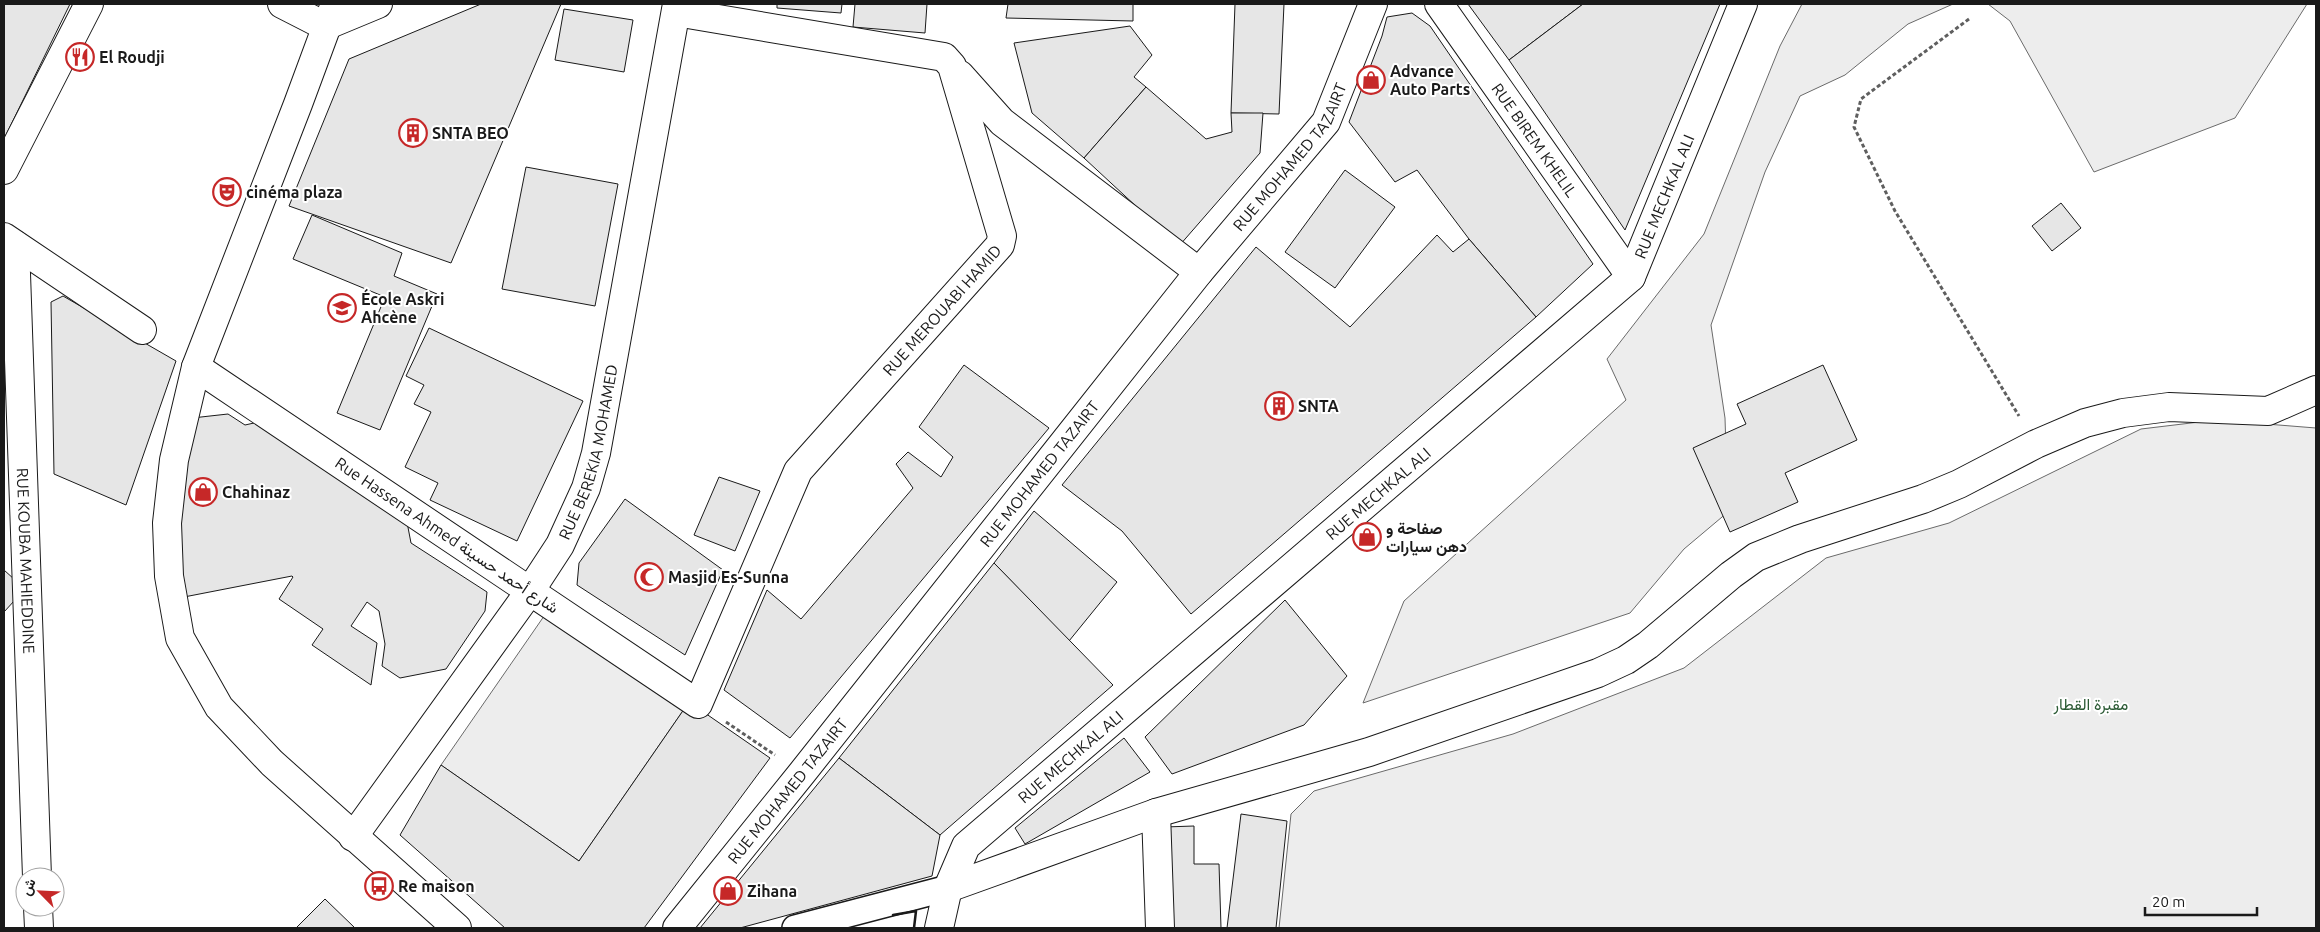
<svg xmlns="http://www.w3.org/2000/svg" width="2320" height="932" font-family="Ubuntu,Vazirmatn,sans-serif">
	<rect width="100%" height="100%" fill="#fff"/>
	<g fill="#ededed" stroke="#6a6a6a">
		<polygon points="1802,4 1953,4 1908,24 1845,75 1800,96 1765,172 1711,325 1725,418 1728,512 1684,549 1630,613 1363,703 1404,601 1626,400 1607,359 1704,234 1780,46"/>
		<polygon points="1988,4 2307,4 2235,118 2094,172 2010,21"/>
		<polygon points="2216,420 2316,428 2316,928 1279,928 1291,814 1314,791 1513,734 1684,668 1826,558 1949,523 2141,429"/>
		<polygon points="551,606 689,702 579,861 441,765"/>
	</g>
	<g fill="#e6e6e6" stroke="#1a1a1a">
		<polygon points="4,4 70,4 4,139"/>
		<polygon points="481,4 561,4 451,263 289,206 349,59"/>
		<polygon points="777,4 842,4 841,13 777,8"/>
		<polygon points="855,4 927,4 925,33 853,27"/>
		<polygon points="1008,4 1133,4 1133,21 1006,18"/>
		<polygon points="1235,4 1284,4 1279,114 1231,113"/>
		<polygon points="1468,4 1583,4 1509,60"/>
		<polygon points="1583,4 1720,4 1625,230 1509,60"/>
		<polygon points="564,9 633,20 624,72 555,60"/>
		<polygon points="1412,13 1430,26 1593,264 1536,317 1469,239 1417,170 1395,182 1349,122 1382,36 1387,17"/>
		<polygon points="1130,26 1152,55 1134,77 1146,87 1084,158 1032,113 1014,43"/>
		<polygon points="1146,87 1206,139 1232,132 1231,113 1263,113 1260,153 1179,246 1084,158"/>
		<polygon points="526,167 618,184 595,306 502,289"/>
		<polygon points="1345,170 1395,207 1335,288 1285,252"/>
		<polygon points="2061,203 2081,228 2052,251 2032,226"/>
		<polygon points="312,215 402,253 394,276 437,294 380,430 337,413 385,297 293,259"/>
		<polygon points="1437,235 1453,252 1469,239 1536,317 1191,614 1122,531 1062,485 1256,247 1350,327"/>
		<polygon points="63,296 176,361 126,505 54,474 51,302"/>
		<polygon points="429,328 583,401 517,541 430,500 438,483 405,467 431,412 414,404 424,385 406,376"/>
		<polygon points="964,365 1049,428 790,738 724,690 767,590 801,619 913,488 896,464 908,452 941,477 953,457 919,427"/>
		<polygon points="1823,365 1857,440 1785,473 1798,502 1730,532 1693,448 1746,424 1737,404"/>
		<polygon points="228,414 245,425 263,421 406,517 411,543 487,592 485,611 446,669 400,678 382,666 385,644 379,611 367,602 351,626 377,643 371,685 312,645 323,629 279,599 293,577 292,576 184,597 177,548 192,418"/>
		<polygon points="719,477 760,491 735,551 694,535"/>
		<polygon points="625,499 723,570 685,655 577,585 579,563"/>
		<polygon points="1034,511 1117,582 1069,641 994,563"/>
		<polygon points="994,563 1113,685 940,835 839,758"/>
		<polygon points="4,570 25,589 4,612"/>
		<polygon points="1285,600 1347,676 1304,725 1172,774 1145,737"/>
		<polygon points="689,702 770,758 644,928 505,928 400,835 441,765 579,861"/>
		<polygon points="1124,738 1150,772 1025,844 1015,828"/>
		<polygon points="839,758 940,835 932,876 740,928 700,928"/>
		<polygon points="1241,814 1287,821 1276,928 1227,928"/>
		<polygon points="1194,826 1194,864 1219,864 1221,928 1166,928 1164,827"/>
		<polygon points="325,899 355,928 296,928"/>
	</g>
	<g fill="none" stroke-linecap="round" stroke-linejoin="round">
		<defs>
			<polyline id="pedestrian" points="795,928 948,888"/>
			<g id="minor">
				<polyline points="282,4 325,26"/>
				<path id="s1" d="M1439,4L1631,277"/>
				<polyline points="325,26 378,4"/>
				<polyline points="960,75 1002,122 1199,272"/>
				<polyline points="4,170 89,4"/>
				<polyline points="4,237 142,330"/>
				<path id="s2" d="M15,245L37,877"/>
				<path id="s3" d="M196,367L698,704L798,471L1000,245L1002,236L952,66L944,57L676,12"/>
				<polyline points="1156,813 1160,928"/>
				<path id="s4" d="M353,837L530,591L560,545L586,488L596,453L677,4"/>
				<polyline points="948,888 1156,813 1369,752 1598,673 1626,660 1648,645 1731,575 1756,557 1800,539 1923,499 1959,484 2036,444 2085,423 2123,413 2169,407 2268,411 2316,390"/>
				<polyline points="38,907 39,928"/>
			</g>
			<g id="tertiary">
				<polyline points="335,4 298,104 196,367 174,460 167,523 169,576 180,638 219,707 272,763 457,928"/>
				<path id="s5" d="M677,928L802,773L1199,272L1326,122L1373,4"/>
				<path id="s6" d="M939,928L948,888L966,846L1631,277L1743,4"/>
			</g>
		</defs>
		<use href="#pedestrian" stroke="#1a1a1a" stroke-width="28"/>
		<use href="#minor" stroke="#1a1a1a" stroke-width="30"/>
		<use href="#tertiary" stroke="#1a1a1a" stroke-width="30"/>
		<g stroke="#5f5f5f" stroke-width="3" stroke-dasharray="4 2.5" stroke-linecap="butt">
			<polyline points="1969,19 1861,99 1854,127 1895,211 2019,416"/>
			<polyline points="726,722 775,755"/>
		</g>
		<use href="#pedestrian" stroke="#fff" stroke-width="25"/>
		<use href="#minor" stroke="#fff" stroke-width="28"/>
		<use href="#tertiary" stroke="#fff" stroke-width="28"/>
		<polyline stroke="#1a1a1a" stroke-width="2.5" points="893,915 916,911 914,928"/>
	</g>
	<defs>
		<symbol id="restaurant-ring" viewBox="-11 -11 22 22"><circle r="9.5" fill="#fff" stroke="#c62828" stroke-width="1.5"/><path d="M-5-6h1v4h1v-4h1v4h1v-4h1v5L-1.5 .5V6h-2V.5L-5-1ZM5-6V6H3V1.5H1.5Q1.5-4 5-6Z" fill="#c62828"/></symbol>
		<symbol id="shop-ring" viewBox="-11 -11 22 22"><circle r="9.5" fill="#fff" stroke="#c62828" stroke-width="1.5"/><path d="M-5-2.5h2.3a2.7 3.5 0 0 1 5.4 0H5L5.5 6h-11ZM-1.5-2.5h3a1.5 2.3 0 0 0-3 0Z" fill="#c62828"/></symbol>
		<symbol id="building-ring" viewBox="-11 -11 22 22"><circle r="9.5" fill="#fff" stroke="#c62828" stroke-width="1.5"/><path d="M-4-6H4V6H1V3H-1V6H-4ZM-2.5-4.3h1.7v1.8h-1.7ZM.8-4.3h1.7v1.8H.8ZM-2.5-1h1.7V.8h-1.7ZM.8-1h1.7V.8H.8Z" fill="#c62828"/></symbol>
		<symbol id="theatre-ring" viewBox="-11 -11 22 22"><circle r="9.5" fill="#fff" stroke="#c62828" stroke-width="1.5"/><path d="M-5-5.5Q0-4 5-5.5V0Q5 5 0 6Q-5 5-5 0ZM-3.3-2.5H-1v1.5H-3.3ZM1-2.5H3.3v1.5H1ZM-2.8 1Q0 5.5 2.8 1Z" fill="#c62828"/></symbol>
		<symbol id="school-ring" viewBox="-11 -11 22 22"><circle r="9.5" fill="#fff" stroke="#c62828" stroke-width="1.5"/><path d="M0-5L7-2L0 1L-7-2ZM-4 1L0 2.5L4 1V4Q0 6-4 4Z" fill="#c62828"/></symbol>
		<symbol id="mosque-ring" viewBox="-11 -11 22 22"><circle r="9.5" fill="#fff" stroke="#c62828" stroke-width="1.5"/><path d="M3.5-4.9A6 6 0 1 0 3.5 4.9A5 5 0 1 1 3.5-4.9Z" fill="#c62828"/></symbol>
		<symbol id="bus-ring" viewBox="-11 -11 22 22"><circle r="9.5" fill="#fff" stroke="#c62828" stroke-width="1.5"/><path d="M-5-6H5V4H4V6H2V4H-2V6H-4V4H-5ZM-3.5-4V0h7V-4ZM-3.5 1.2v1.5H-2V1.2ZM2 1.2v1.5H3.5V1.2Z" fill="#c62828"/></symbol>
	</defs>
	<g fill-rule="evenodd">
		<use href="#restaurant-ring" x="64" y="41" width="32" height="32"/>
		<use href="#shop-ring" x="1355" y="64" width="32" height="32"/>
		<use href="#building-ring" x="397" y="117" width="32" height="32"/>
		<use href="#theatre-ring" x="211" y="176" width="32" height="32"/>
		<use href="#school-ring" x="326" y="292" width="32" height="32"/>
		<use href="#building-ring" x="1263" y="390" width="32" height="32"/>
		<use href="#shop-ring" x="187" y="476" width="32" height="32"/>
		<use href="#shop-ring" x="1351" y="521" width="32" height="32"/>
		<use href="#mosque-ring" x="633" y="561" width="32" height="32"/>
		<use href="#bus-ring" x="363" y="870" width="32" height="32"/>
		<use href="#shop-ring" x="712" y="875" width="32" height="32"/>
	</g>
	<g text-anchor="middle" stroke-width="4" stroke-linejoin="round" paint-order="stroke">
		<g font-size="16" font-weight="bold" fill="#1a1a1a" stroke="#fff" text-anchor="start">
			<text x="99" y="63">El Roudji</text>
			<text x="1390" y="77">Advance<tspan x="1390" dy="18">Auto Parts</tspan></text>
			<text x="432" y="139">SNTA BEO</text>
			<text x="246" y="198">cinéma plaza</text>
			<text x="361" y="305">École Askri<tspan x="361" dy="18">Ahcène</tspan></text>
			<text x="1298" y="412">SNTA</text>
			<text x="222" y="498">Chahinaz</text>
			<text x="1386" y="534">صفاحة و<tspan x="1386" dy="18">دهن سيارات</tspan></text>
			<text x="668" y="583">Masjid Es-Sunna</text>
			<text x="398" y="892">Re maison</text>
			<text x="747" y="897">Zihana</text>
		</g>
		<g font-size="16" fill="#1a1a1a" stroke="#fff">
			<text dy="6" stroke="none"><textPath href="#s1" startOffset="166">RUE BIREM KHELIL</textPath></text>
			<text dy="6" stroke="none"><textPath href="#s5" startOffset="986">RUE MOHAMED TAZAIRT</textPath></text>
			<text dy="6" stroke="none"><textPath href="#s6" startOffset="1049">RUE MECHKAL ALI</textPath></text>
			<text dy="6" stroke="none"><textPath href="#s3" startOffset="1074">RUE MEROUABI HAMID</textPath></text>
			<text dy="6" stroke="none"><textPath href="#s4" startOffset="456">RUE BEREKIA MOHAMED</textPath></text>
			<text dy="6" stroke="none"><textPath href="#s5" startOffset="581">RUE MOHAMED TAZAIRT</textPath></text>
			<text dy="6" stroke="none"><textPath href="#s6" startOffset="629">RUE MECHKAL ALI</textPath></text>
			<text transform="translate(447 535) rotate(34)" y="6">Rue Hassena Ahmed شارع أحمد حسينة</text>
			<text dy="6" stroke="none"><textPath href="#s2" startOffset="316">RUE KOUBA MAHIEDDINE</textPath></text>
			<text dy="6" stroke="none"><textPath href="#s6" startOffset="224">RUE MECHKAL ALI</textPath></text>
			<text dy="6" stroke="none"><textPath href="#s5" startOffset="176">RUE MOHAMED TAZAIRT</textPath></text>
		</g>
		<g font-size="16" fill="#2b5a34" stroke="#fff">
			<text x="2091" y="710">مقبرة القطار</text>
		</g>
	</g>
	<rect width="2320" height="932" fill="none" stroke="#1a1a1a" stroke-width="10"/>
	<g transform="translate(40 892) rotate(294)"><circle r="24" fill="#ffffff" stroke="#a3a3a3"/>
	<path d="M0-4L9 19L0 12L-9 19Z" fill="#c62828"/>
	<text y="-8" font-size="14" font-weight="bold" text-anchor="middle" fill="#1a1a1a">ش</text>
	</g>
	<path d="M2145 907v8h112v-8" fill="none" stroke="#1a1a1a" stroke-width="2.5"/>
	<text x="2152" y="907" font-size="15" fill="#1a1a1a" stroke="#ffffff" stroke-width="4" paint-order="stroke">20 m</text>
</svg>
